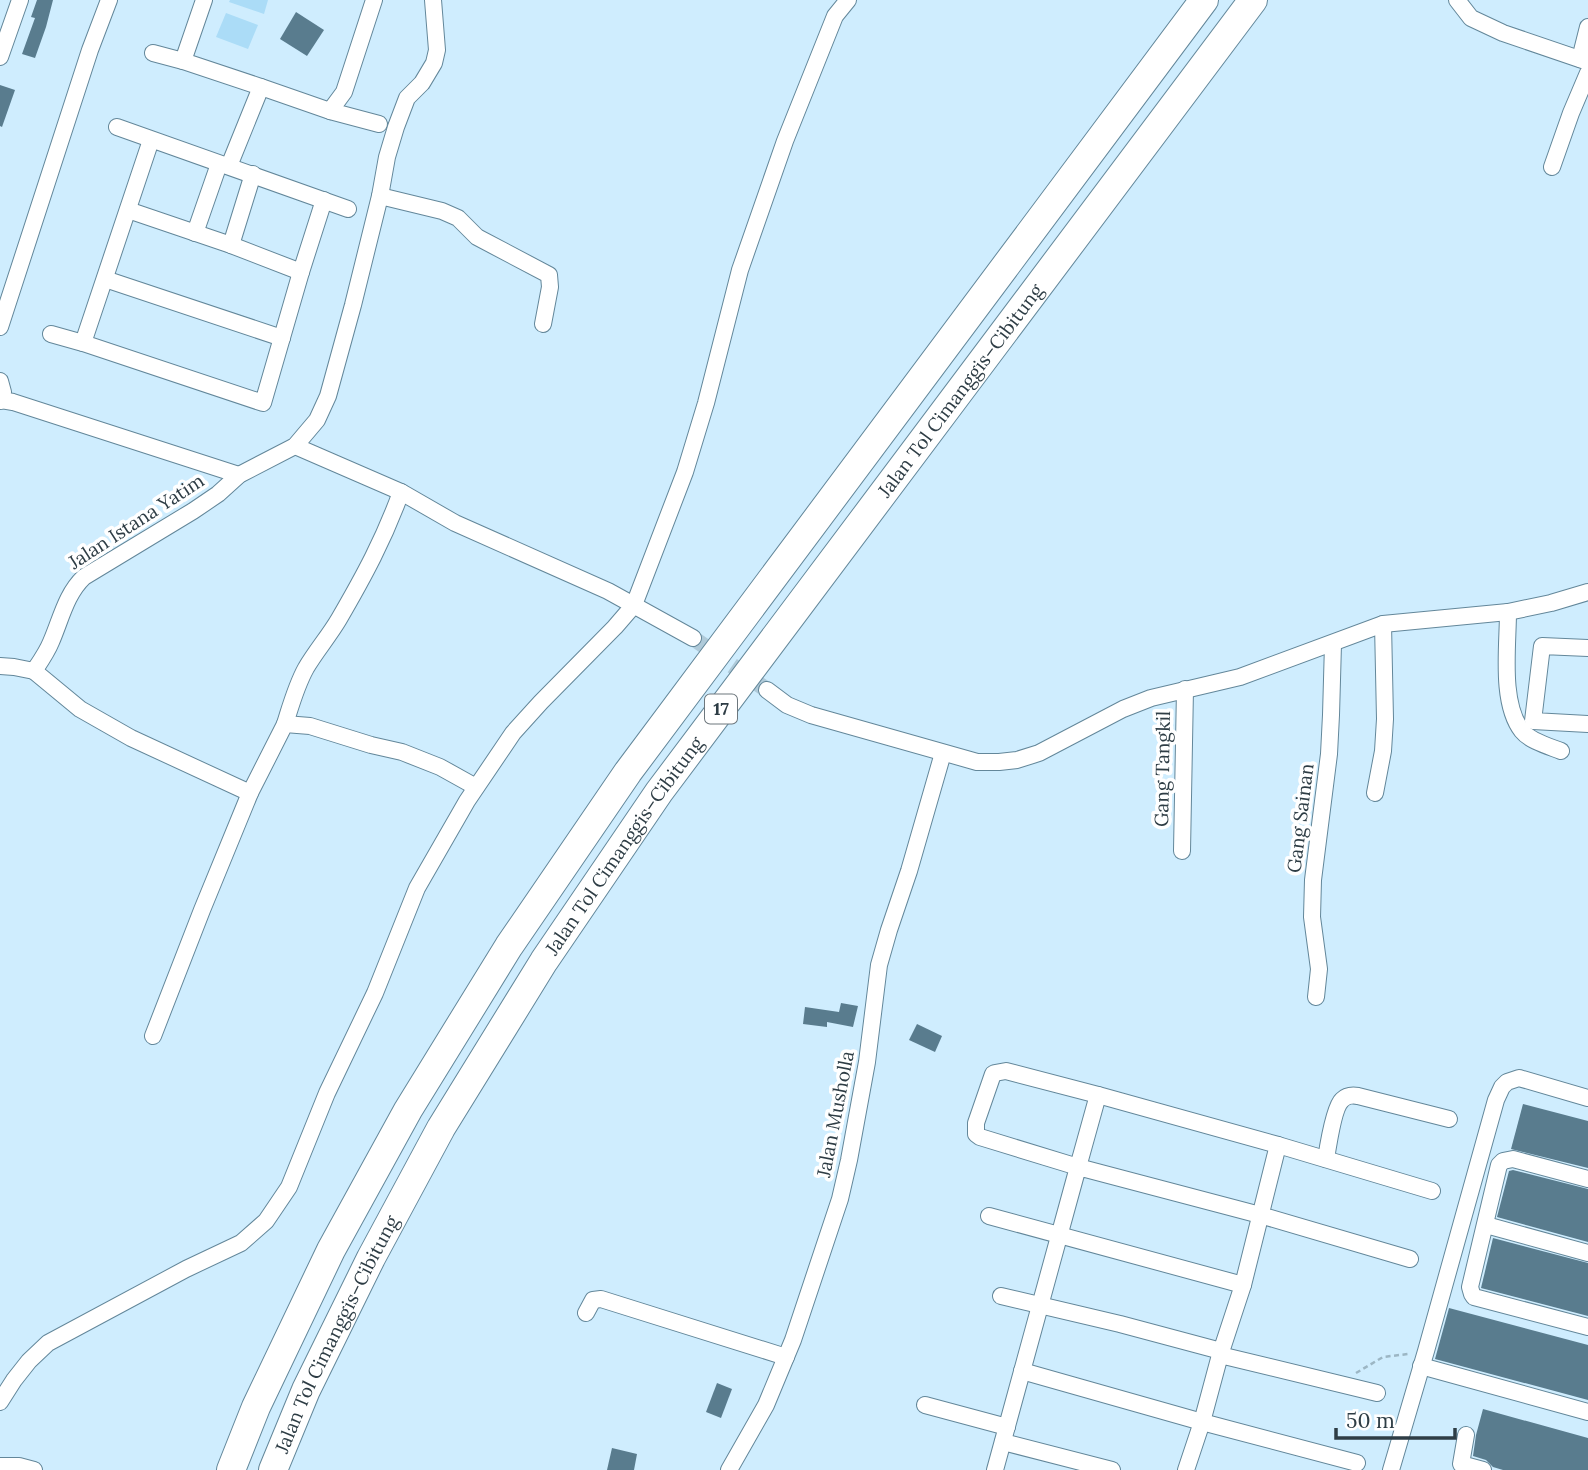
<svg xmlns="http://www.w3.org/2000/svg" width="1588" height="1470" font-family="Lora,serif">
	<rect width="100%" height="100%" fill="#cfedfe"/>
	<g fill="#abdcf7">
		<polygon points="230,0 268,0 264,14 229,2"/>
		<polygon points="226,13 258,25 248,49 216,37"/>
	</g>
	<g fill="#597c8e">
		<polygon points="37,0 53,0 46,27 35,58 22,54 35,18 31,17"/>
		<polygon points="296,12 324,30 307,56 280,39"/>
		<polygon points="0,85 15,90 2,127 0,126"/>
		<polygon points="841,1003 858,1006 853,1027 827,1022 827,1027 803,1024 805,1007 839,1012"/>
		<polygon points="917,1024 942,1036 935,1052 909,1040"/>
		<polygon points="1523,1104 1588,1121 1588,1168 1511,1149"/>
		<polygon points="1513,1170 1588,1189 1588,1242 1497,1217 1509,1171"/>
		<polygon points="1493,1238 1588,1263 1588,1316 1481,1288"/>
		<polygon points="1449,1308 1588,1345 1588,1400 1435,1359"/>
		<polygon points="717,1383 732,1389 721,1418 706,1412"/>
		<polygon points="1483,1409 1588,1438 1588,1470 1503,1470 1493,1467 1486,1460 1473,1456 1476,1435"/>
		<polygon points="612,1448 637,1454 634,1470 607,1470"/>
	</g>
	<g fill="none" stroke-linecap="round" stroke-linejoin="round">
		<polyline stroke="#afcad9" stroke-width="16" stroke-dasharray="16 8" stroke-linecap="butt" points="693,638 767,690"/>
		<defs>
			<g id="minor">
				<polyline points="1457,0 1471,18 1503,33 1588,62"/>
				<polyline points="153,53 183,61 261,87 229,166"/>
				<polyline points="0,57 20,0"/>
				<polyline points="1580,59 1588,27"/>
				<polyline points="183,61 204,0"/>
				<polyline points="261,87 330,111 344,92 374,0"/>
				<polyline points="330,111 379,124"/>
				<polyline points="117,127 348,209"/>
				<polyline points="1552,167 1571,113 1588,73"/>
				<polyline points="380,196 442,211 458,218 477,237 549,275 550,287 543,324"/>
				<polyline points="128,210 231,245 301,272"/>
				<polyline points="195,233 219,164"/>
				<polyline points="231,245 253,174"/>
				<polyline points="105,279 282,338"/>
				<polyline points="0,327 90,50 109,0"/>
				<polyline points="51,334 83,343 263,403 301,272 324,200"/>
				<polyline points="83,343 151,140"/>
				<polyline points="0,381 3,392 0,401"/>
				<polyline points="1,400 13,402 239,475"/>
				<polyline points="295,446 401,492 455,523 608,591 693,638"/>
				<path d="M1508,612C1508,646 1500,703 1522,731C1530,741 1548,746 1561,751"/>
				<polyline points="1588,648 1542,646 1533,721 1588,724"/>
				<path d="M0,666L14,667L34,671C40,662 47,652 51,642C61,619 66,594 84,577L193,511L218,494L239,475L295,446L317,420L328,396L353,305L380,196L387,157L396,127L407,98L422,83L434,63L437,50L433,0"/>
				<polyline points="34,671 80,709 131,738 250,793"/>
				<polyline points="767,690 787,705 811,715 977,762 999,762 1017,760 1039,753 1123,709 1151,698 1240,677 1383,624 1508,612 1551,603 1588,592"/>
				<path d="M285,724C291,705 296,686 306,668C316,651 329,636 339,619C364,576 384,539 401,492"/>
				<polyline points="1375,793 1383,751 1385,719 1383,624"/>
				<polyline points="1182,851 1185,689"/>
				<polyline points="1316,997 1319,969 1312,917 1313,880 1329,754 1331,715 1333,644"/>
				<polyline points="153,1036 202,910 250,793 285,724 310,726 371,745 402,752 440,767 476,787"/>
				<polygon points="1006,1071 1098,1095 1078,1167 980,1137 976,1134 976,1123 993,1074 995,1073"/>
				<polyline points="1098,1095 1278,1145"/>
				<path d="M1326,1159C1328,1146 1334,1107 1342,1100C1347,1095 1352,1095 1358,1096L1449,1119"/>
				<polyline points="1588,1179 1513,1159 1503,1161 1499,1165 1470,1287 1472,1294 1474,1297 1588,1327"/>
				<polyline points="989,1216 1243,1285"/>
				<polyline points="1486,1225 1588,1253"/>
				<polyline points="1001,1296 1120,1324 1221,1351"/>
				<polyline points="586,1313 593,1300 601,1299 786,1357"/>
				<polyline points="1220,1355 1243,1285 1278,1145 1432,1191"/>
				<polyline points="1421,1366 1588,1412"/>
				<polyline points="1022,1371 1202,1422 1357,1463"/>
				<polyline points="0,1402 14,1380 29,1361 48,1343 186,1269 241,1243 266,1221 289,1187 327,1093 375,993 417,888 467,801 513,733 541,702 615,627 634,605 685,472 706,403 740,270 785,141 835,16 848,0"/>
				<polyline points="925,1405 1007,1427"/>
				<polyline points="1466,1435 1461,1464 1483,1470"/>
				<polyline points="1003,1442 1112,1470"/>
				<polyline points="0,1466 19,1466 34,1470"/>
				<polyline points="729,1470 766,1405 793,1340 840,1199 849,1160 867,1062 879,965 889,930 909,871 943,753"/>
				<polyline points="995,1470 1078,1167 1260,1215 1410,1259"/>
				<polyline points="1186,1470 1202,1422 1220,1355 1377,1393"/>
				<polyline points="1391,1470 1426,1351 1496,1100 1502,1087 1507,1082 1519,1078 1588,1098"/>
			</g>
			<g id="motorway">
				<polyline points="231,1470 256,1407 331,1250 408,1110 509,946 628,772 1204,0"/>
				<path id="s1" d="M273,1470L306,1390L371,1258L441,1128L544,961L659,792L1253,0"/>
			</g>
		</defs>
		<use href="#minor" stroke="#63879a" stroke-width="18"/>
		<use href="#motorway" stroke="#63879a" stroke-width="30"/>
		<polyline stroke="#9cb6c4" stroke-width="2.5" stroke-dasharray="5 3.5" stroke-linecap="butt" points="1356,1373 1383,1357 1408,1354"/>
		<use href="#minor" stroke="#fff" stroke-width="16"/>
		<use href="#motorway" stroke="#fff" stroke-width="28"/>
	</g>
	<g text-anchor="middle" stroke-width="7" stroke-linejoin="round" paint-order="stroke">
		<rect fill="#fff" stroke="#6d777d" stroke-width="2" x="705" y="694.5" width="32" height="29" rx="5"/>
		<g font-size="18" font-weight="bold" fill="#2e3d45">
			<text x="721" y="715">17</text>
		</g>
		<g font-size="19" fill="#2e3d45" stroke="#fff">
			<text dy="7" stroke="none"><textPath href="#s1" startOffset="1284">Jalan Tol Cimanggis–Cibitung</textPath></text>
			<text transform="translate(136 521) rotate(-33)" y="7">Jalan Istana Yatim</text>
			<text transform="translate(1162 769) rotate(-89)" y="7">Gang Tangkil</text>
			<text transform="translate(1300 818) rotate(-83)" y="7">Gang Sainan</text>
			<text dy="7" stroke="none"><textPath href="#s1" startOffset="718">Jalan Tol Cimanggis–Cibitung</textPath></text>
			<text transform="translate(835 1114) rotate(-79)" y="7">Jalan Musholla</text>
			<text dy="7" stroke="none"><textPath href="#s1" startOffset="150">Jalan Tol Cimanggis–Cibitung</textPath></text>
		</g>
	</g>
	<path d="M1336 1428v10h119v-10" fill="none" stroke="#2e3d45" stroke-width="3.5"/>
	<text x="1346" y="1428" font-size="21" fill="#2e3d45" stroke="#ffffff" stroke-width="5" paint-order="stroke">50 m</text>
</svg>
